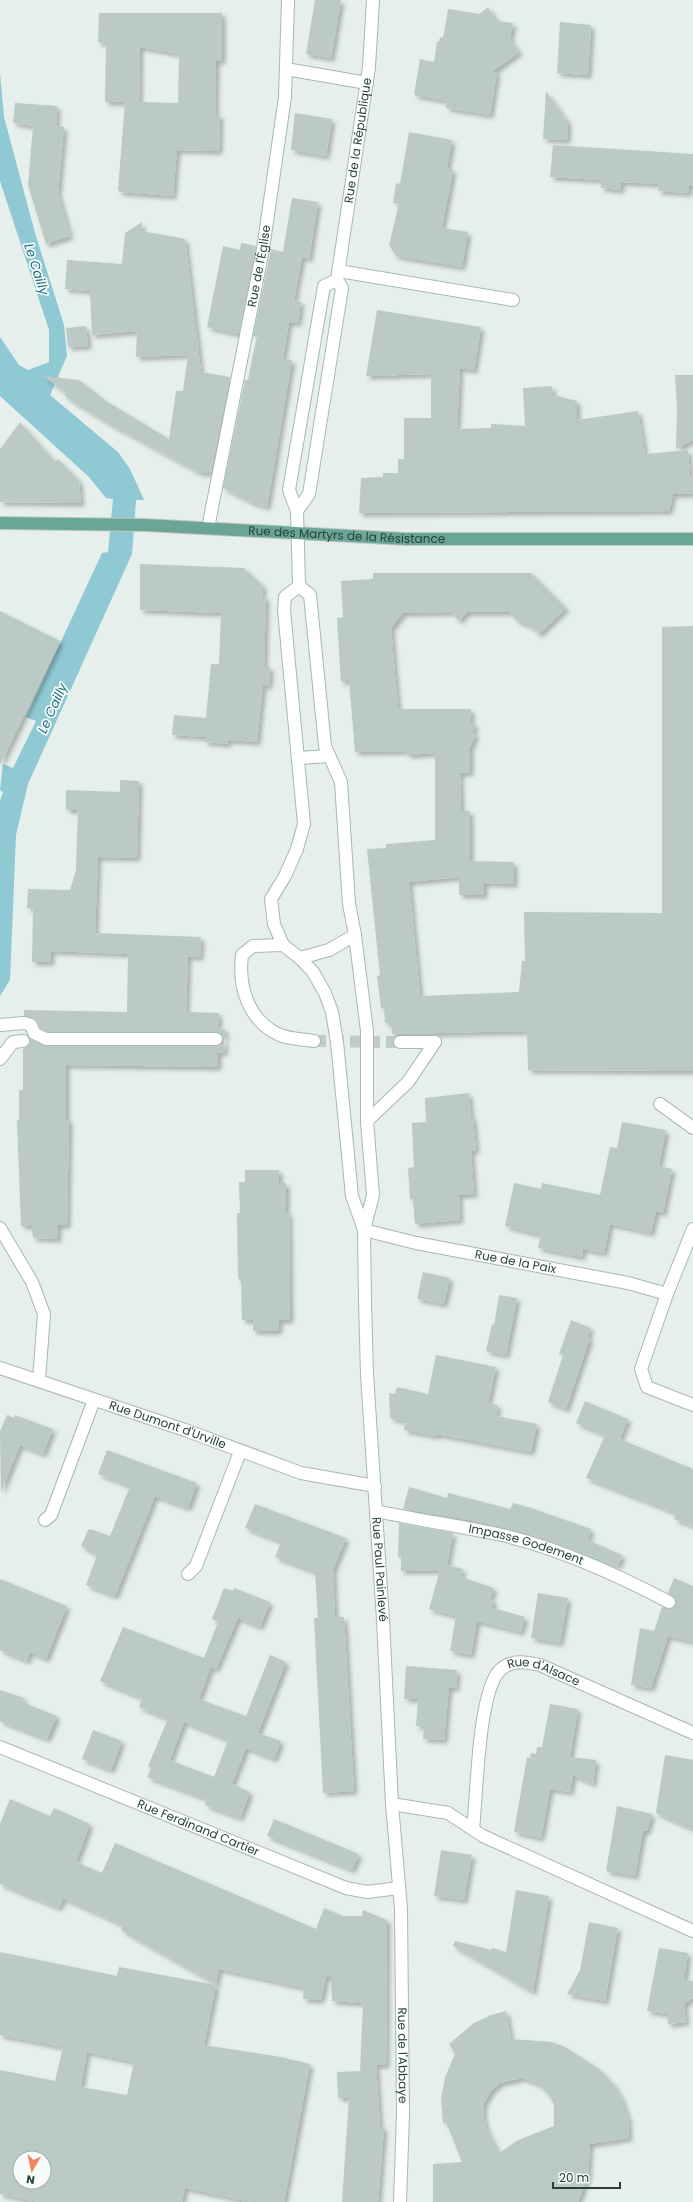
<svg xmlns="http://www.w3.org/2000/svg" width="693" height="2202" font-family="Poppins,sans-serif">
	<defs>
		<filter id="shadow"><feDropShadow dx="3.5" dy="3.5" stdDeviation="2" flood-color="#0004"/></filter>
	</defs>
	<rect width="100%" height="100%" fill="#e6efeb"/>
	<polygon fill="#8ec9d4" points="0,73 4,117 35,233 64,325 67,356 50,395 118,452 130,469 144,500 136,500 132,554 28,784 16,835 10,980 0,996 0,801 3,792 0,790 3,764 13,768 36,721 26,717 102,553 108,552 113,499 106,498 89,477 0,396 0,337 19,365 28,370 49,362 49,330 0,181"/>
	<g fill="#bbcac4" fill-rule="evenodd" filter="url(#shadow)">
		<polygon points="315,0 341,0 331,58 306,54"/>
		<polygon points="488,7 497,21 513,23 510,39 519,52 492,72 497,72 490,115 446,108 447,101 414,95 420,59 434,62 437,41 439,42 440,37 443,38 448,9 479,14"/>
		<path d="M99,13H222V61H216L215,115H220L219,151L177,150L173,196L120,192L118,190L125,102H105L106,44L98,42ZM140,47L179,54L178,103L139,102Z"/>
		<polygon points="560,22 591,25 588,75 557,73"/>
		<polygon points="546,91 568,122 567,140 543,139"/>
		<polygon points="15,103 57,106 56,126 64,127 58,193 70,236 46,244 28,185 33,126 13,123"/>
		<polygon points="295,113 332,119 326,156 291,150"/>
		<polygon points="409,132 452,140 447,168 453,170 442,228 468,232 462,267 396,256 389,245 399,204 393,203 396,183 400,184"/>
		<polygon points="553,145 693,154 693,186 689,186 689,193 658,191 659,184 621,182 621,190 601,188 601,180 550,177"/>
		<polygon points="292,198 318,202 309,259 302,257 294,300 301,302 298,323 289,322 283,359 292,360 267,507 251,502 223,488 245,380 248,380 253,354 257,337 253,336 271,249 283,252"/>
		<polygon points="142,222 142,231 185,239 201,372 230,377 211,472 200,473 110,424 72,401 64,395 66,393 43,376 79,380 106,401 169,439 176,391 183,391 188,355 136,357 137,331 92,335 90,291 65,289 67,260 122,264 125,233"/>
		<polygon points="241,243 256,246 239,334 207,327 223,246 240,250"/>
		<polygon points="377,310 481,327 474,370 460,368 457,429 491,428 491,424 525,426 523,388 552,386 553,395 577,401 577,420 638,411 645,454 688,450 690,476 693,476 693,494 673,494 669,511 359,513 361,478 383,477 383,473 398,473 398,459 404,459 404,418 431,418 431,374 366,376"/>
		<polygon points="86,326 88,346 68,347 66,328"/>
		<polygon points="675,375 693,375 693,440 676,449 677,409"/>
		<polygon points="20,422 55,462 58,459 79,481 81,503 0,502 0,449"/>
		<polygon points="140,564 244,568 263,586 262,597 266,597 264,667 270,667 269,686 263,685 257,742 228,740 227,744 205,742 205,737 172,735 174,715 206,718 211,664 219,664 221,613 140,610"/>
		<polygon points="373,573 531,573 566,608 539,634 529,625 517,621 510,612 467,612 459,621 452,612 403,613 391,628 398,709 471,709 471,723 476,725 472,733 476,735 470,747 470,773 460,773 461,811 470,811 470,861 514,862 514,884 484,883 484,895 459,895 459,877 409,882 420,996 519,992 522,961 525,961 524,912 662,913 662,627 693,626 693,1071 528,1070 527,1031 392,1034 391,1023 385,1023 384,1008 381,1008 377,976 380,975 367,849 386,848 386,844 435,840 435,753 408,755 406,751 355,752 349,680 341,682 337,618 343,617 341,581 373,579"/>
		<polygon points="0,611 60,641 0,765"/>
		<polygon points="120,780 139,781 137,858 98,857 95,933 201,937 200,957 188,956 186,1012 219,1013 218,1028 225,1029 224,1053 218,1052 218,1067 66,1065 66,1119 69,1119 67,1225 58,1225 58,1239 33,1238 32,1226 21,1226 17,1120 19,1119 19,1090 23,1090 23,1049 30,1044 30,1039 46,1046 216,1046 220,1045 223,1039 222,1035 216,1032 48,1032 40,1028 36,1019 24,1016 24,1010 127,1012 128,954 51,951 51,962 32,962 33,908 27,908 28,889 70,890 76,870 78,810 66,810 66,790 120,792"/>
		<polygon points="469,1093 471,1118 473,1118 476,1150 471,1151 474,1194 459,1195 460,1220 415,1224 413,1199 410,1199 408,1168 414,1167 412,1123 426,1122 425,1098"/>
		<polygon points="622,1122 666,1130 659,1166 672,1169 663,1213 656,1211 651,1233 610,1224 604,1253 583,1249 582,1257 538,1248 541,1235 505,1226 514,1183 541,1189 542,1183 600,1195 610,1147 617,1148"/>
		<polygon points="245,1170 279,1170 279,1183 286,1183 286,1213 289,1213 290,1320 279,1320 279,1331 253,1331 253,1320 242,1320 241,1280 238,1279 237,1213 240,1213 239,1182 245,1182"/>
		<polygon points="423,1272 450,1278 444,1304 417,1299"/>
		<polygon points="499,1295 517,1298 506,1355 486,1351 492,1324 494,1325"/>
		<polygon points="571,1320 591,1328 587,1337 590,1338 566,1409 548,1402 563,1355 559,1354"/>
		<polygon points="436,1355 496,1367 488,1403 498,1405 496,1416 537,1424 531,1452 437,1434 436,1436 404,1430 405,1421 390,1418 389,1393 395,1394 397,1387 428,1394"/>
		<polygon points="585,1401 628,1419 620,1439 693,1469 693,1526 674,1519 676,1513 586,1478 605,1435 576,1423"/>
		<polygon points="7,1415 14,1418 15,1415 53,1429 43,1454 20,1445 1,1492 0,1431"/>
		<polygon points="107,1450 197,1483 188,1508 155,1496 115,1596 86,1585 97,1555 81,1546 88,1530 90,1529 110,1536 130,1486 98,1474"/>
		<polygon points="409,1487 447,1498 448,1493 510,1509 513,1503 528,1507 591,1529 588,1540 622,1555 618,1566 526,1533 472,1520 403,1509"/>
		<polygon points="255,1504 346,1538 333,1570 335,1617 344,1617 354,1791 323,1793 314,1618 318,1618 315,1572 275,1557 281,1542 245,1528"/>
		<polygon points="399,1523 453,1533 447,1565 463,1569 461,1577 494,1588 490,1600 494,1601 492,1608 525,1617 521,1632 477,1621 471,1655 450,1651 456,1616 429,1609 440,1570 401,1571 401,1557 398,1557"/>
		<polygon points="674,1578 693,1586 693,1642 668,1636 651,1688 631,1685 640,1628 654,1631 662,1607 670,1609 675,1606 675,1598 668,1593"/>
		<polygon points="0,1579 67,1606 46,1659 30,1652 27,1661 0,1650"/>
		<path d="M224,1588L233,1591L234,1588L270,1602L260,1627L238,1618L216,1669L211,1667L199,1699L246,1716L270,1655L286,1662L258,1733L281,1741L274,1759L246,1748L232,1784L250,1792L240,1818L205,1805L207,1799L147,1777L151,1768L148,1766L168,1719L139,1707L142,1698L100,1681L123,1627L204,1658L218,1622L212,1619ZM184,1722L228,1740L214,1777L170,1760Z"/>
		<polygon points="538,1593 568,1598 560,1643 531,1638"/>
		<polygon points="406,1666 457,1670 456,1688 449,1687 444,1740 423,1739 424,1727 416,1726 418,1699 404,1699"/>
		<polygon points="0,1690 24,1698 22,1702 57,1716 47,1739 0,1721"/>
		<polygon points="550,1704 578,1709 570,1757 596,1760 593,1784 573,1775 570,1792 550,1789 541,1838 514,1832 527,1757 535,1760 530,1757 531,1753 536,1754 537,1747 542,1747"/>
		<polygon points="93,1730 122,1741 111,1770 82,1759"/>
		<polygon points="665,1755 693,1760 693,1829 656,1813"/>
		<polygon points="10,1799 50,1816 54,1808 90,1824 76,1862 102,1873 115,1843 316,1929 324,1908 343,1916 362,1916 363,1910 387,1920 386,2065 376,2065 380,2127 384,2127 378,2202 342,2202 349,2098 338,2098 337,2072 360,2071 363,2003 332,2001 331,1977 326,1977 321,2000 303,1999 304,1988 219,1969 216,1984 121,1930 123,1925 63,1898 59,1908 0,1884 0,1824"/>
		<polygon points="617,1806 652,1814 647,1831 643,1831 635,1876 606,1871"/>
		<polygon points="274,1819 359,1854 352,1870 267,1836"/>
		<polygon points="441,1850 472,1855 464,1900 434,1896"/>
		<polygon points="516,1890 549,1896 533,1992 453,1946 455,1941 491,1950 492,1948 506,1952"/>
		<polygon points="589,1922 618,1928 605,2001 567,1994 580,1970"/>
		<polygon points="659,1948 688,1953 684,1980 693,1981 693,1998 684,2004 686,2022 668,2024 667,2014 647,2011"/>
		<path d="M0,1952L117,1976L119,1967L216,1985L204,2045L281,2057L310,2064L284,2202H251L185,2188L182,2202H39L0,2194V2070L55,2081L63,2047L0,2035ZM87,2052L134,2062L127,2095L81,2087ZM20,2158H44V2182H20Z"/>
		<path d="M506,2011L511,2039L552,2042L565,2047L599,2069L613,2084L621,2097L628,2118L629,2138L590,2144L588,2176L578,2202H433V2164L462,2162L446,2122L443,2123L441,2099L445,2077L455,2054L449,2044L474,2023L491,2015ZM522,2078L539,2084L551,2098L554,2104V2126L518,2140L499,2153L486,2128L483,2114L484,2103L492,2090L500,2083Z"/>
	</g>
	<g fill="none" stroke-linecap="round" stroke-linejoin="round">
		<polyline stroke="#bfccc8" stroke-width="12" stroke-dasharray="12 6" stroke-linecap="butt" points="314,1041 400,1042"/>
		<defs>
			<g id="minor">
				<polyline points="286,69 367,83"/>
				<polyline points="339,271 513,300"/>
				<polyline points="337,280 324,286 289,490 297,511 299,584 299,586 285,597 284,610 304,824 297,849 285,876 271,899 274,924 283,945 300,958 313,972 325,993 332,1012 337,1042 352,1196 364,1230"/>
				<path id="s1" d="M297,511L309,494L342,288L337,280L369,67L373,0"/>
				<path id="s2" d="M208,528L263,249L285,97L288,0"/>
				<path id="s3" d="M299,586L310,595L325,746L341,782L349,904L355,935L367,1031V1121L373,1195L364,1230L365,1301L367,1374L383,1620L392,1804L401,1909L403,2114L400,2202"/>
				<polyline points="298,758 329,756"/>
				<path d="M283,945L253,946L242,955C238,986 248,1021 280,1035C289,1039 303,1039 314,1041"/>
				<polyline points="300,958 329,950 355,935"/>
				<polyline points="0,1025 24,1023 31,1025 34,1033 46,1039 216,1039"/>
				<polyline points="400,1042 435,1042"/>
				<polyline points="0,1059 13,1042 23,1041"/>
				<polyline points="660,1104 693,1128"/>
				<polyline points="367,1121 408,1082 435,1042"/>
				<polyline points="0,1228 32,1282 44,1314 39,1380"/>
				<polyline points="693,1229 667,1294 641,1369 647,1387 693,1405"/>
				<path id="s4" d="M364,1230L416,1243L628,1283L667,1294"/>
				<path id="s5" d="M0,1368L185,1430L301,1473L375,1486"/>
				<path id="s6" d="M376,1511C418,1520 460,1526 502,1535C561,1549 616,1574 669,1602"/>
				<polyline points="45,1520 51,1515 94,1400"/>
				<polyline points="188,1574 196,1566 240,1452"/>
				<path id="s7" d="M0,1747L346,1888L367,1892L399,1888"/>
				<polyline points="392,1804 448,1813 483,1836 693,1931"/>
				<path id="s8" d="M473,1829C477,1794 478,1692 500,1670C512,1659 526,1662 540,1665L693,1733"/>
			</g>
			<g id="major">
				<path id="s9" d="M0,523L145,525L406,539H693"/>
			</g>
		</defs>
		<use href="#minor" stroke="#a8b8b2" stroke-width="14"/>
		<use href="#major" stroke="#c2cac8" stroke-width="14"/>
		<use href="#minor" stroke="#fff" stroke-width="12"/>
		<use href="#major" stroke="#6aa596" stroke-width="12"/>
	</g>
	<g text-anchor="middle" stroke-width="3.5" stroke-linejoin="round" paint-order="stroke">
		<g font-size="12" fill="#24423a" stroke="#f7fbf9">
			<text dy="4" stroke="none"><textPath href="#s1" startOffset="380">Rue de la République</textPath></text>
			<text dy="4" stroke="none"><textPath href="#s2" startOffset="267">Rue de l'Église</textPath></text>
			<text dy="4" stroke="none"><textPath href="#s9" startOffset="347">Rue des Martyrs de la Résistance</textPath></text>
			<text dy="4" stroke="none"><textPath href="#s4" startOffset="155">Rue de la Paix</textPath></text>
			<text dy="4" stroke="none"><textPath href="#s5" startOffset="177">Rue Dumont d'Urville</textPath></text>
			<text dy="4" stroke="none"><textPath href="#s6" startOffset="154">Impasse Godement</textPath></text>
			<text dy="4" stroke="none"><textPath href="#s3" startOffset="996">Rue Paul Painlevé</textPath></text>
			<text dy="4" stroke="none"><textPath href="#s8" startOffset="210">Rue d'Alsace</textPath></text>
			<text dy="4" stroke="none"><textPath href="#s7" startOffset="214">Rue Ferdinand Cartier</textPath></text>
			<text dy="4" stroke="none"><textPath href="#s3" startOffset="1483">Rue de l'Abbaye</textPath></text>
		</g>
		<g font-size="13" font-style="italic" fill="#1c6f80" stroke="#f7fbf9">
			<text transform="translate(37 269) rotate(72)" y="5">Le Cailly</text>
			<text transform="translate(52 708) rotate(-66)" y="5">Le Cailly</text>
		</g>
	</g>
	<g transform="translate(32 2170) rotate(189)"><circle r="19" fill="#f7fbf9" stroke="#a3b1ad"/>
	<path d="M0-3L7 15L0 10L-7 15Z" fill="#f4845f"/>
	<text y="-6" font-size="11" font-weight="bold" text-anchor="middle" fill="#24423a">N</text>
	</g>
	<path d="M553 2182v6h67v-6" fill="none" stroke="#24423a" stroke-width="2"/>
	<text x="559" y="2182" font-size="12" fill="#24423a" stroke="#f7fbf9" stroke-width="3" paint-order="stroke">20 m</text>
</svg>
